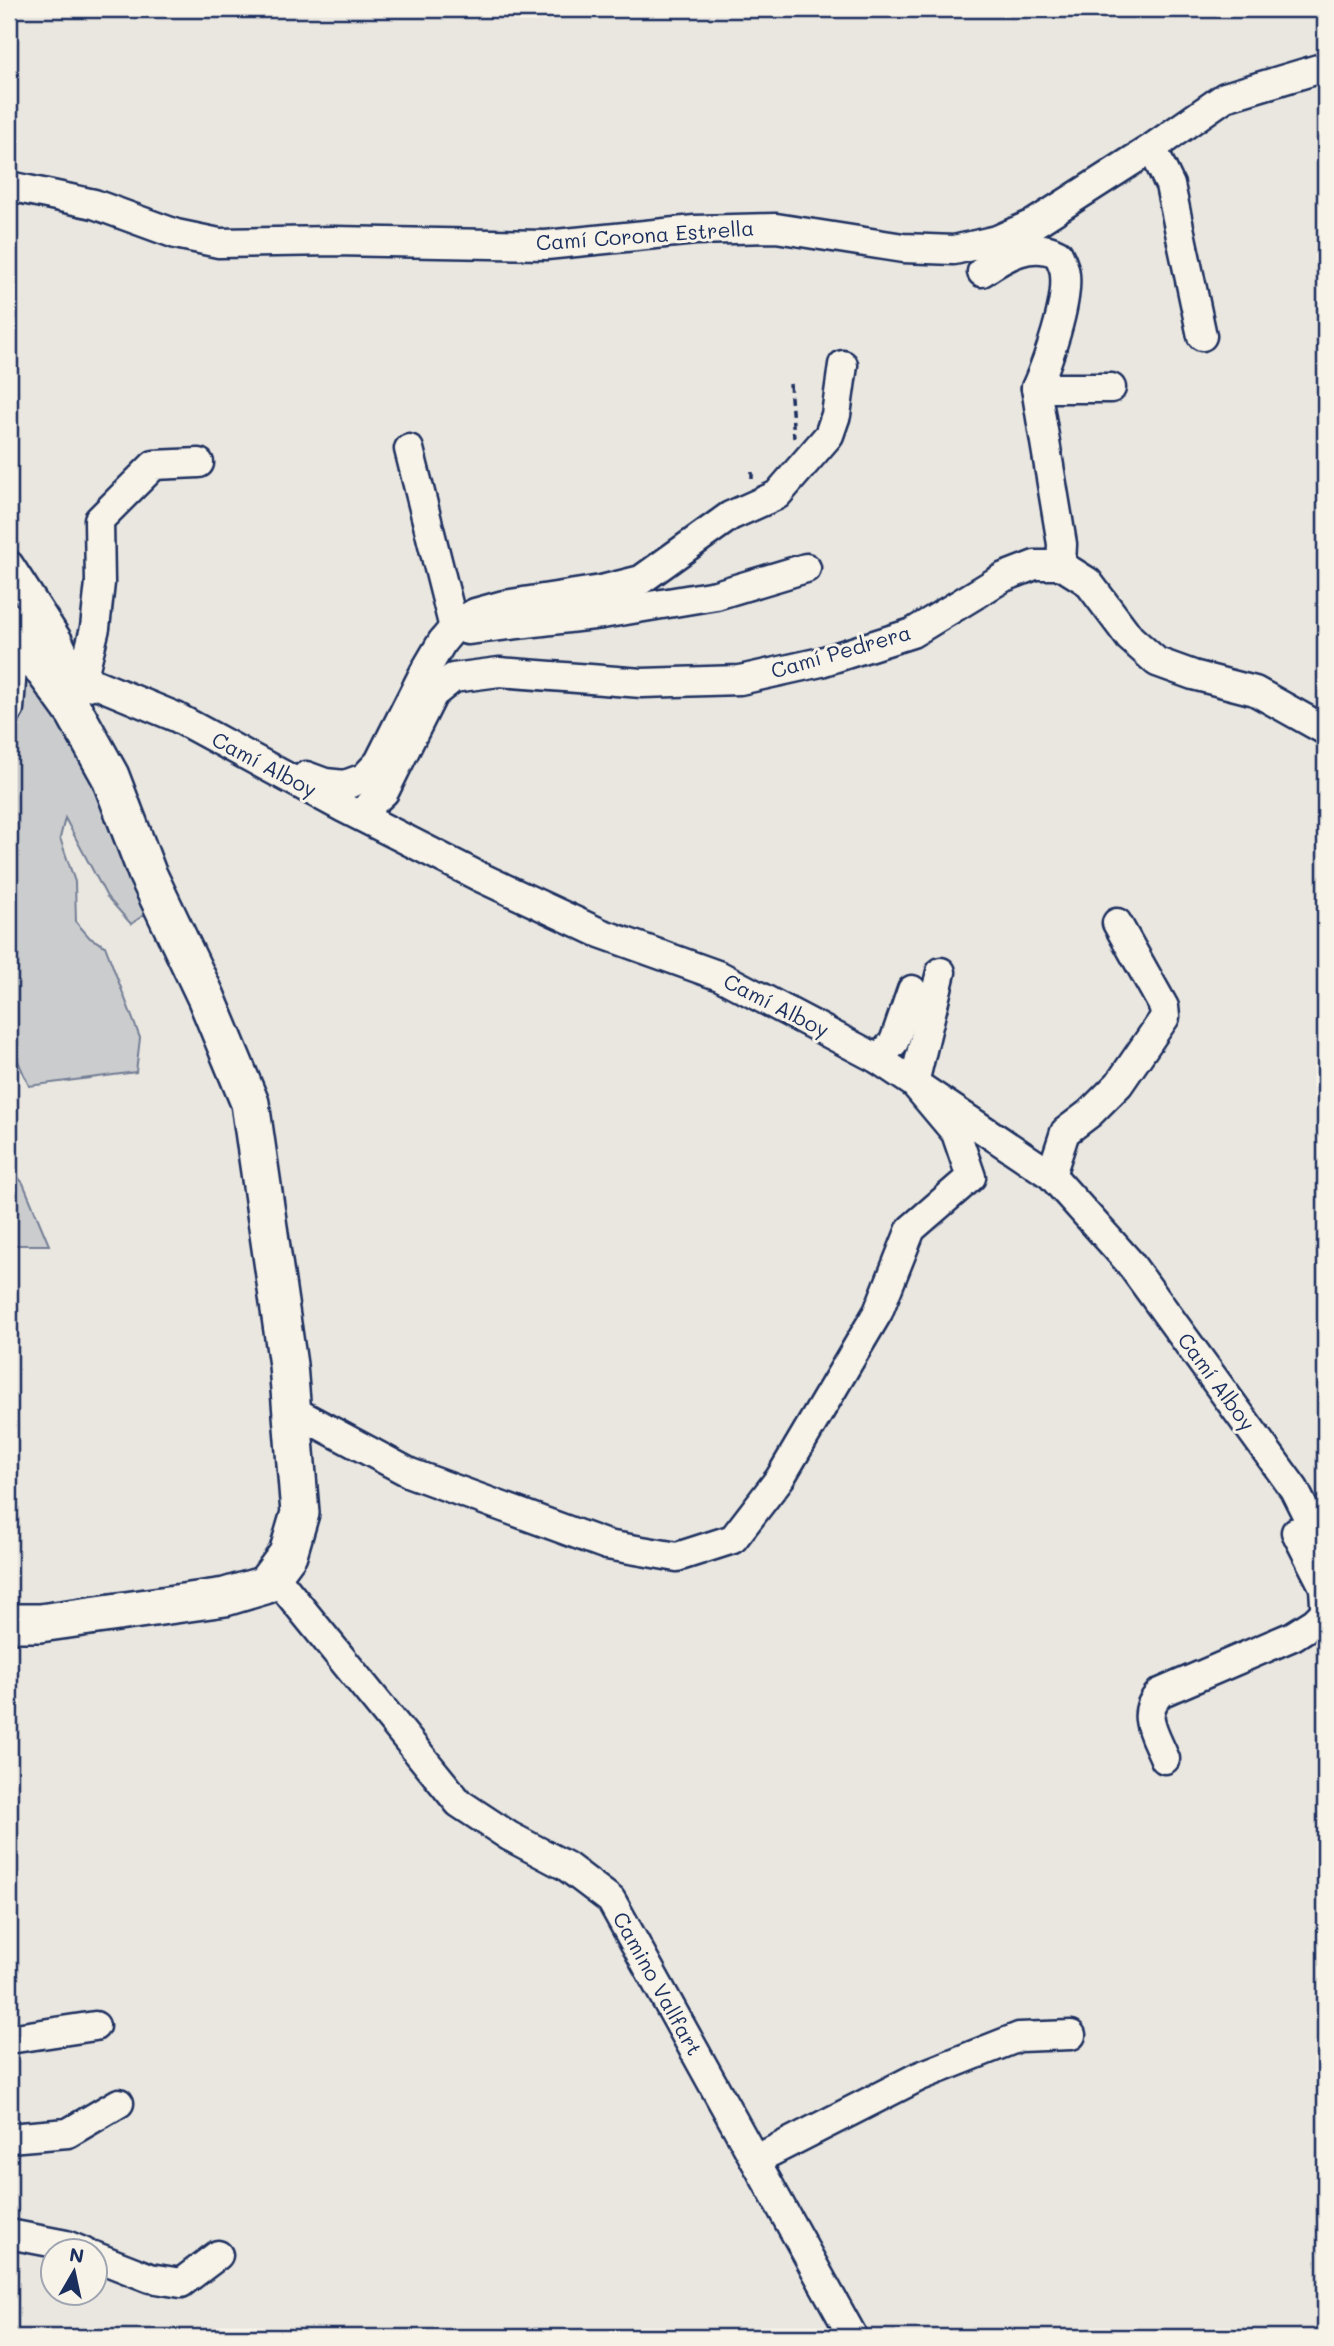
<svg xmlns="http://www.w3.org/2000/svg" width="1334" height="2346" font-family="Mali,sans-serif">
	<rect width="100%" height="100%" fill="#eae7e0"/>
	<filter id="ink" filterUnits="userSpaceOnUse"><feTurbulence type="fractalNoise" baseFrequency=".0143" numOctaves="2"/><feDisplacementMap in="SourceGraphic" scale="14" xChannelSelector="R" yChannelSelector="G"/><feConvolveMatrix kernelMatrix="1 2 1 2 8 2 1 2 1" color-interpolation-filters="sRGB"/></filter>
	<g filter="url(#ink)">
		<g fill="#cbcccd" stroke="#737e96" stroke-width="2">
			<polygon points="9,650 64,715 151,910 131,924 107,897 65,818 60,838 75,882 76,922 90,938 105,946 140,1038 136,1072 29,1086 9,1041"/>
			<polygon points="9,1167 23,1183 49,1245 9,1245"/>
		</g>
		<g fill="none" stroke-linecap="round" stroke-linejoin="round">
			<defs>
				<g id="minor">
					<polyline points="1152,148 1170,185 1202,336"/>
					<polyline points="9,186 94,204 176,234 219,243 334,241 546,245 695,230 776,228 903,248 954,250 997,240 1035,223 1152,148 1225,97 1325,67"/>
					<path d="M982,272C1005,256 1032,240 1058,254C1061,260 1065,268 1065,275C1068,304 1048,361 1036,388"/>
					<polyline points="409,449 454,628"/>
					<polyline points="9,565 58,641 80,688"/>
					<polyline points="1061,565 1062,544 1036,388 1111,388"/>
					<polyline points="467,630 602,614 716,595 806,568"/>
					<polyline points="80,688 95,628 100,583 99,520 154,465 199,463"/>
					<polyline points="61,693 96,684 176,717 342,807 480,877 600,933 720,976 878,1059 1051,1175 1129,1262 1294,1489 1325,1551"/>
					<polyline points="9,709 13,654 24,643"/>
					<polyline points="306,776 325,783 345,785 364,778 379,762 425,671 442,642 457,624 475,613 504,605 601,590 641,580 730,516 777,495 829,435 836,415 843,365"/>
					<polyline points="359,815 384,792 433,694 453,678 499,672 642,683 740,680 821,662 912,633 1004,577 1035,565 1061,565 1088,582 1130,638 1157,662 1193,675 1255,691 1325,730"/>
					<polyline points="878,1059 894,1042 912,990"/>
					<polyline points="1051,1175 1065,1132 1090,1113 1119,1084 1165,1017 1164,1007 1117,923"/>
					<polyline points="292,1410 410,1473 607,1545 677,1557 733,1539 780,1478 878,1312 911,1229 971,1177 956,1133 914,1083 941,972"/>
					<polyline points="1296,1532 1324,1587 1325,1604"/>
					<polyline points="273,1574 459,1803 509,1836 566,1866 611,1900 853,2337"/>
					<path d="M1165,1759C1155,1734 1139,1715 1160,1693L1293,1636L1315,1622L1325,1612"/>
					<polyline points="9,2039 95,2026"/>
					<polyline points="9,2138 68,2133 119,2103"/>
					<polyline points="755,2160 918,2077 1019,2037 1071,2035"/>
					<polyline points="9,2234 66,2245 83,2252"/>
					<polyline points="94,2256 150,2278 181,2283 218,2255"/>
				</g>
				<polyline id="major" points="9,622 75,713 110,776 147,873 206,997 250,1103 288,1365 300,1513 288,1554 265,1585 225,1597 40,1623 9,1623"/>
			</defs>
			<use href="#minor" stroke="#1b2f5e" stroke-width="33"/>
			<use href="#major" stroke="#1b2f5e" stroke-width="42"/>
			<g stroke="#1b2f5e" stroke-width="3.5" stroke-dasharray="7 5" stroke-linecap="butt">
				<polyline points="790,384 794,438"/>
				<polyline points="752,479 752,467"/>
			</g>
			<use href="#minor" stroke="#f7f3e8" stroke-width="28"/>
			<use href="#major" stroke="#f7f3e8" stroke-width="37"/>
		</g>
	</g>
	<g text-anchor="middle" stroke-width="6" stroke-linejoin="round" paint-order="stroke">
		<g font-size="21" fill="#1b2f5e" stroke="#f7f3e8">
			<text transform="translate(645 236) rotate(-4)" y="7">Camí Corona Estrella</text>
			<text transform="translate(841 652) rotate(-16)" y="7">Camí Pedrera</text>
			<text transform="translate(264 765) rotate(28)" y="7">Camí Alboy</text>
			<text transform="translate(776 1006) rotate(27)" y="7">Camí Alboy</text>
			<text transform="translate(1216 1382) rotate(54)" y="7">Camí Alboy</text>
			<text transform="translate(657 1984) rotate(61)" y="7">Camino Vallfart</text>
		</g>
	</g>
	<rect width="1334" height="2346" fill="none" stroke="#f7f3e8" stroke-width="35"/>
	<rect x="18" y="18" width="1299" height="2311" fill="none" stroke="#1b2f5e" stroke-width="2.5" filter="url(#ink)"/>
	<g transform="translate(74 2272) rotate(9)"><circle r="33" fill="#f7f3e8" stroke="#9fa5b1" stroke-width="2"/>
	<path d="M0-5L12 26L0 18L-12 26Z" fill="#1b2f5e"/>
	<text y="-10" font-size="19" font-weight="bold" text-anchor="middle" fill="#1b2f5e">N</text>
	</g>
</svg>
